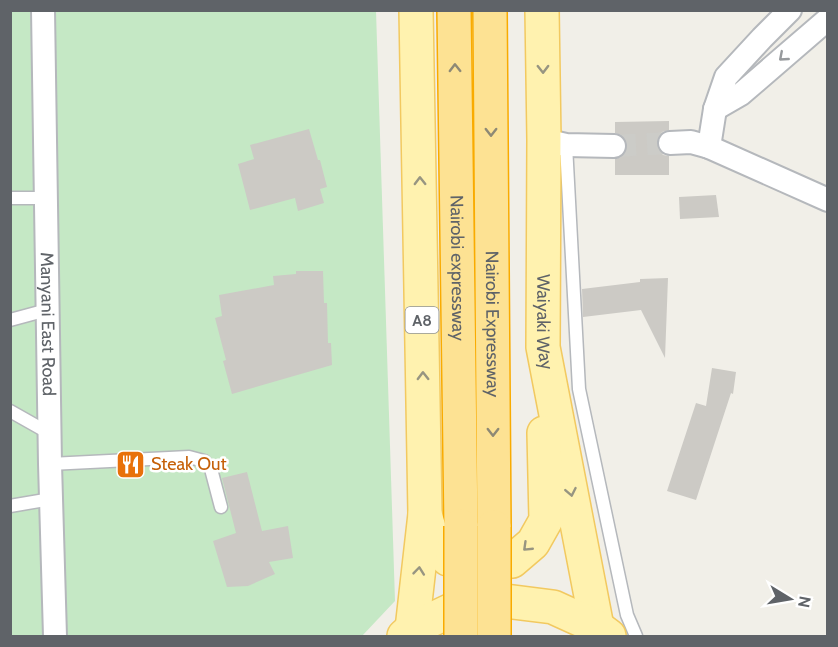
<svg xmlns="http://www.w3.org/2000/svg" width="838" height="647" font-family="Cabin,sans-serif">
	<rect width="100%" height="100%" fill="#f1efe8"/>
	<polygon fill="#c5e8c5" points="10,11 376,11 395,601 362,636 11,636"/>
	<g fill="#cccac5">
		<polygon points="669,121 669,130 662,132 658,137 657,143 659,151 663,155 669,156 669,175 615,175 615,159 621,157 625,153 627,146 625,139 621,135 615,133 615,122"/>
		<polygon points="309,129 318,160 320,160 327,187 320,189 324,203 298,211 295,198 250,210 238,164 254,159 250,145"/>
		<polygon points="716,195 719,217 680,219 679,197"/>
		<polygon points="296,271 323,271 324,303 327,303 328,343 331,343 332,365 232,394 223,361 226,360 215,318 222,316 219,295 274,285 273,276 296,274"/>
		<polygon points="668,278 665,358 641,310 583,317 582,289 640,282 640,279"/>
		<polygon points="712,368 736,372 733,394 731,393 696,500 667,491 696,403 706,406"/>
		<polygon points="247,472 262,531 288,526 293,558 269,562 275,574 248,586 227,587 213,541 236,533 222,478"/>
	</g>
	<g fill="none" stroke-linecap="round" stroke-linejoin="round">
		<polyline stroke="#ccccc8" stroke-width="22" stroke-dasharray="22 11" stroke-linecap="butt" points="614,146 670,143"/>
		<defs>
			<g id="lane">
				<polyline points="566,145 579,389 627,615 636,636"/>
				<polyline points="10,198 45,198"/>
				<polyline points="10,320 47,310"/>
				<polyline points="10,411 49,433"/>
				<polyline points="50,464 189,457 204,461 211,469 221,507"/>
				<polyline points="10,506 51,499"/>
			</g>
			<g id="street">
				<path id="s1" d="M43,10L50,464L55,636"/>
				<polyline points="715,109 741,94 828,19"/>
				<polyline points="544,140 566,145 614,146"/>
				<polyline points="670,143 691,142 709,147 828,200"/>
				<polyline points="709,147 715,109 726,77 762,38 790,10"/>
			</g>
			<g id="primary">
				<path id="s2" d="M542,10L544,140L543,347L597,627"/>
				<polyline points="425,514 434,545 448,559 481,563 512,561 533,543 546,520 544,433"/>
				<polyline points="412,629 425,514 416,10"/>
				<polyline points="404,636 412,629 456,608 505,601 553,607 597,627 609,636"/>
			</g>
			<g id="highway">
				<path id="s3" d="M454,10L461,526"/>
				<path id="s4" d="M490,10L494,527"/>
			</g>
		</defs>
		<use href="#lane" stroke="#b5b8bc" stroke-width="15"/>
		<use href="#street" stroke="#b5b8bc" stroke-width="26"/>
		<use href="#primary" stroke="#f2c960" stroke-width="36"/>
		<use href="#highway" stroke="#f9ab00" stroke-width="36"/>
		<use href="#lane" stroke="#fff" stroke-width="12"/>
		<use href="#street" stroke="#fff" stroke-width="22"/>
		<use href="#primary" stroke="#fff2af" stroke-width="33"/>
		<use href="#highway" stroke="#fde293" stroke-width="33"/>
		<defs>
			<g id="highway-bridge">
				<polyline points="461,636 461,526"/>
				<polyline points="494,636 494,527"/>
			</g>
		</defs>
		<use href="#highway-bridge" stroke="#f9ab00" stroke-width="36" stroke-linecap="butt"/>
		<use href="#highway-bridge" stroke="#fde293" stroke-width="33"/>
	</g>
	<defs><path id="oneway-chevron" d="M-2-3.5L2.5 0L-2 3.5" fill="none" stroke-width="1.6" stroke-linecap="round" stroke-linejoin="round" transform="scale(1.5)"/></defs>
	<use stroke="#979a9d" href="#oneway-chevron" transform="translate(783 57) rotate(139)"/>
	<g stroke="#8e8975">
		<use href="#oneway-chevron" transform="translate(455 68) rotate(-91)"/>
		<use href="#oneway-chevron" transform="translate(491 132) rotate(90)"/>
		<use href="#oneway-chevron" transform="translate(493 432) rotate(90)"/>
	</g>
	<g stroke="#979581">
		<use href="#oneway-chevron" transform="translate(543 69) rotate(89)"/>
		<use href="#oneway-chevron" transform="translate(420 181) rotate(-91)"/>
		<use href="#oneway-chevron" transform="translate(423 376) rotate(-91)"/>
		<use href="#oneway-chevron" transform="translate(571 492) rotate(79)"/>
		<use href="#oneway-chevron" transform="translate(527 547) rotate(136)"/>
		<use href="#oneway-chevron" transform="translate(419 571) rotate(-84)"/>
	</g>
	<defs>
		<symbol id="restaurant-square" viewBox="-11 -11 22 22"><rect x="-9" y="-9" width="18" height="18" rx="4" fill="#e8710a" stroke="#fff"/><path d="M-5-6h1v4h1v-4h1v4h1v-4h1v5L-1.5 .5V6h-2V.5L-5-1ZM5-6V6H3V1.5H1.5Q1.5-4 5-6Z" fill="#fff"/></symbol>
	</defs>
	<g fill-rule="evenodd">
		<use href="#restaurant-square" x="114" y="448" width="33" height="33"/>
	</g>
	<g text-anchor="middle" stroke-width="5" stroke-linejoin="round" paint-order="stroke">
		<rect fill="#fff" stroke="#8f9295" stroke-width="1.5" x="405.5" y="307" width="33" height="26" rx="4.5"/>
		<g font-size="16" font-weight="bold" fill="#5f6368">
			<text x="422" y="326">A8</text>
		</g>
		<g font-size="18" fill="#5f6368" stroke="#fff">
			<text dy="6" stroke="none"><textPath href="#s3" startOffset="258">Nairobi expressway</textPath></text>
			<text dy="6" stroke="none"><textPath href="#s2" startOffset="312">Waiyaki Way</textPath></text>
			<text dy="6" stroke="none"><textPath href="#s4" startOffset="314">Nairobi Expressway</textPath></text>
			<text dy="6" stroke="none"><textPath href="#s1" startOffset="314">Manyani East Road</textPath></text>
		</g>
		<g font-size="18" fill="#c56008" stroke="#fff" text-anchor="start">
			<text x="151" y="470">Steak Out</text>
		</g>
	</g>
	<rect width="838" height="647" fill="none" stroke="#5f6368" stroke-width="24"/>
	<g transform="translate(790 599) rotate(101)" stroke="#ffffff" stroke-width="4.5" paint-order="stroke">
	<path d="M0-4.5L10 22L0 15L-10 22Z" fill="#5f6368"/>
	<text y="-9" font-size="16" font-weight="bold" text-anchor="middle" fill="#5f6368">N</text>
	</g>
</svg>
